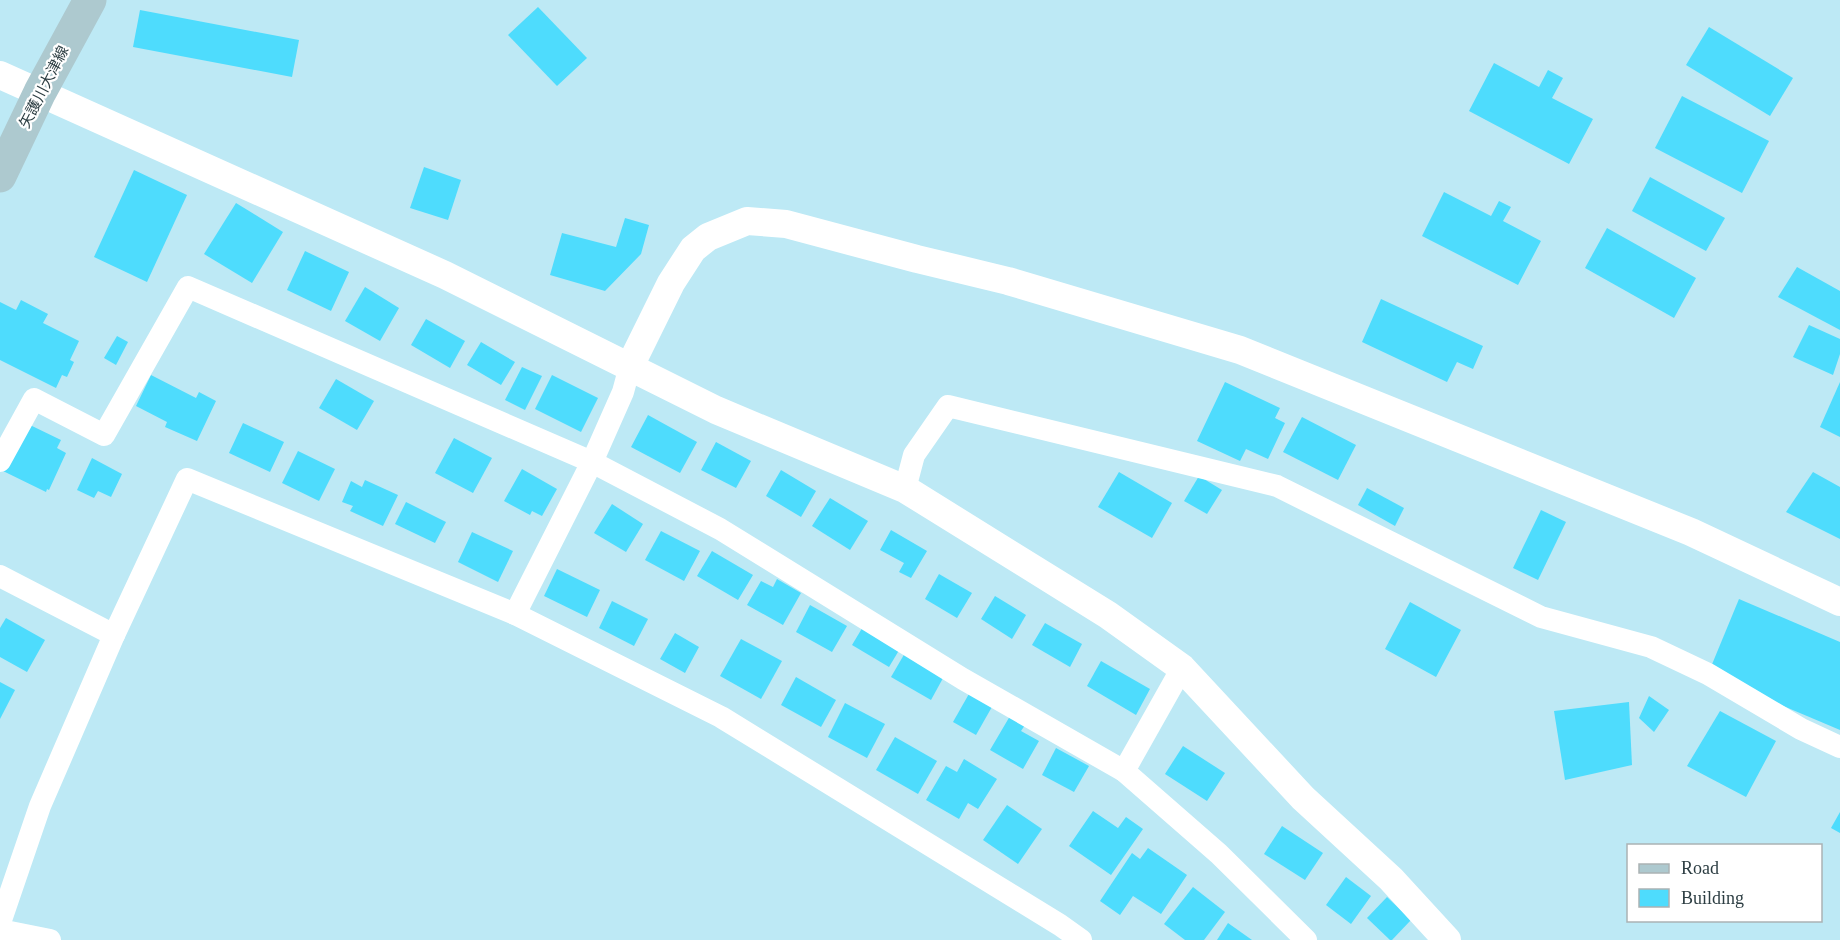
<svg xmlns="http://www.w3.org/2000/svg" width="1840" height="940" font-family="'Times New Roman','Noto Sans JP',serif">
	<rect width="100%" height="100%" fill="#bde9f5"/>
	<g fill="#4edcfd">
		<polygon points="538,7 587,58 557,86 508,35"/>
		<polygon points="140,10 299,40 292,77 133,47"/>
		<polygon points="1709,27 1793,78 1770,116 1686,65"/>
		<polygon points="1494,63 1539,87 1548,70 1563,78 1552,98 1593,119 1569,164 1469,111"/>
		<polygon points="1682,96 1769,141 1742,193 1655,148"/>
		<polygon points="424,167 461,180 448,220 410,208"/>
		<polygon points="134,170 187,195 147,282 94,257"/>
		<polygon points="1650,177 1725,218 1706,251 1632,211"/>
		<polygon points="1444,192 1491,216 1499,201 1511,207 1503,221 1541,241 1518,285 1422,236"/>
		<polygon points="236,203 283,232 252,283 204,254"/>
		<polygon points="625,218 649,225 641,254 605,291 550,275 562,233 616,247"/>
		<polygon points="1607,228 1696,278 1674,318 1585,268"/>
		<polygon points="305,251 349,272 331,311 287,290"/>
		<polygon points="1797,267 1840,291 1840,330 1778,297"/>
		<polygon points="365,287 399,308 380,341 345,321"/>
		<polygon points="1381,299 1483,346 1473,369 1457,362 1447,382 1362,342"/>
		<polygon points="21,300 48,314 43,323 79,341 70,360 74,362 67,377 62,375 56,388 0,360 0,302 16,310"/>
		<polygon points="426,319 465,341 450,368 411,345"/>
		<polygon points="1809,325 1840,339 1840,354 1833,375 1793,357"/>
		<polygon points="117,336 128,342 116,365 104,358"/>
		<polygon points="481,342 515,362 501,385 467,365"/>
		<polygon points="522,367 542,376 525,410 505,400"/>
		<polygon points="151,375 196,398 199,392 216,401 197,441 165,427 167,422 136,406"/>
		<polygon points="552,375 598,398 581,432 535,409"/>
		<polygon points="336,379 374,401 357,430 319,408"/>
		<polygon points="1225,382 1280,408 1275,418 1285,423 1268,459 1246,449 1240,461 1197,441"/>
		<polygon points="1840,382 1840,437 1820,427"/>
		<polygon points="648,415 697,442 680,473 631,447"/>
		<polygon points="1302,417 1356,445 1338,480 1283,452"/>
		<polygon points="243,423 284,442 270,472 229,453"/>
		<polygon points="30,425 61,440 57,448 66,453 49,490 47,489 46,492 3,471 19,439"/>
		<polygon points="454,438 492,458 473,493 435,473"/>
		<polygon points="716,442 751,461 736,488 701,470"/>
		<polygon points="298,451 335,469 319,501 282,483"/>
		<polygon points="92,458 122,474 111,497 98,491 94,498 77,490"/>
		<polygon points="522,469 557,489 542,516 532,511 530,515 504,501"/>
		<polygon points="781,470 816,491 801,517 766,496"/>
		<polygon points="1119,472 1172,503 1152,538 1098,507"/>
		<polygon points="1813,472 1840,487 1840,539 1786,512"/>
		<polygon points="1199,476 1222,490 1207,514 1184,501"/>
		<polygon points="365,480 398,495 383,526 350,511 353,506 342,502 351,481 362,487"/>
		<polygon points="1367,488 1404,508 1395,526 1358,505"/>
		<polygon points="830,498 868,521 850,550 812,526"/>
		<polygon points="406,502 446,522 435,543 395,524"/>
		<polygon points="612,504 643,524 626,552 594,533"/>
		<polygon points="1541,510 1566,522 1538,580 1513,568"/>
		<polygon points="891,530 927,551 911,578 899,572 904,563 880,550"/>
		<polygon points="661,531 700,551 684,581 645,560"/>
		<polygon points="472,532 513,551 498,582 458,562"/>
		<polygon points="712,551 753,575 738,600 697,576"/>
		<polygon points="557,569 600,590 587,617 544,596"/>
		<polygon points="939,574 972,593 957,618 925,599"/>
		<polygon points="777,579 801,593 783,625 747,605 761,581 773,587"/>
		<polygon points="995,596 1026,615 1012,639 981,619"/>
		<polygon points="1739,599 1840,642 1840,730 1708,674"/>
		<polygon points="612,601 648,619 634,646 599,628"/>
		<polygon points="1410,602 1461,630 1436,677 1385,649"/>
		<polygon points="810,605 847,626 832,652 796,632"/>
		<polygon points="6,618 45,640 27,672 0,657 0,628"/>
		<polygon points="867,620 904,642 889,667 852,645"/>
		<polygon points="1045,623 1082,644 1070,667 1032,645"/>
		<polygon points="675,633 699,647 685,673 660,659"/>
		<polygon points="741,639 782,661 761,699 720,676"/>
		<polygon points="909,646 948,669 931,700 891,677"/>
		<polygon points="1101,661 1150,689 1136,715 1087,686"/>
		<polygon points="796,677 836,700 821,727 781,705"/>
		<polygon points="0,682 15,690 0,719"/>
		<polygon points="974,685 997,698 976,735 953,722"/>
		<polygon points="1649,696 1669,710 1654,732 1639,718"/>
		<polygon points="1629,702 1632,765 1565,780 1554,711"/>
		<polygon points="845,703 885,724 867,758 828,737"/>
		<polygon points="1720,711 1776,741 1746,797 1687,766"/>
		<polygon points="1010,716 1025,725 1021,731 1039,741 1023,769 990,750"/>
		<polygon points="895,737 937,761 918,794 876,770"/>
		<polygon points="1183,746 1225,773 1207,801 1165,774"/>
		<polygon points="1056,748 1089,766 1074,792 1042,775"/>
		<polygon points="964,759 997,779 978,809 968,803 959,819 926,800 946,766 957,772"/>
		<polygon points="1007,805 1042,829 1018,864 983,840"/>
		<polygon points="1093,811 1118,828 1126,817 1143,829 1111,875 1069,846"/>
		<polygon points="1840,812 1840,833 1831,828"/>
		<polygon points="1282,826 1323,853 1305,880 1264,854"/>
		<polygon points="1148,848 1187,875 1161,914 1133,896 1120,915 1100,901 1132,853 1140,859"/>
		<polygon points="1346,877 1371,896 1351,924 1326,905"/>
		<polygon points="1193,887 1225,912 1204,940 1185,940 1164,924"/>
		<polygon points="1387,897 1411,920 1392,940 1390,940 1367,918"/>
		<polygon points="1228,923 1252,940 1217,940"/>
	</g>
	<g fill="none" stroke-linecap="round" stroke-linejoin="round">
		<g stroke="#fff" stroke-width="22">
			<polyline points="0,461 34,399 104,435 188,287 592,462 720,529 963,679 1124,771 1219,854 1306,940"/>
			<polyline points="905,489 914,455 948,406 1277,486 1541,617 1651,647 1708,674 1801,729 1840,747"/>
			<polyline points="0,576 114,635"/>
			<polyline points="515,614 592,462 623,392 630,366"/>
			<polyline points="1124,771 1182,668"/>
			<polyline points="0,923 40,806 114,635 187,479 515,614 721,717 1060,925 1081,940"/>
			<polyline points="0,930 50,940"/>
		</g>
		<g stroke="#fff" stroke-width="28">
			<polyline points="0,75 445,275 716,410 905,489 1108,615 1182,668 1303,798 1391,879 1447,940"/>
			<polyline points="630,366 671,283 693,249 708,237 747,221 786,224 917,259 1008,281 1240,350 1691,532 1840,602"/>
		</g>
		<polyline stroke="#adc9cf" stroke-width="33" points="0,176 40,92 90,0"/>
	</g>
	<g text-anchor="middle" stroke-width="4.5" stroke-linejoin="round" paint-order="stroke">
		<g font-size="15" fill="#2d3e43" stroke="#fff">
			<text transform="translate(44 87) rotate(-63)" y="5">矢護川大津線</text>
		</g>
	</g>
	<rect x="1627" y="844" width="195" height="78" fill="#ffffff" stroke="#abb2b4" stroke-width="1.5"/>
	<rect x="1639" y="864" width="30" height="9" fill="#adc9cf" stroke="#abb2b4" stroke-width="1.5"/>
	<text x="1681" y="874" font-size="18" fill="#2d3e43">Road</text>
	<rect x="1639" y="889" width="30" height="18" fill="#4edcfd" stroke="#abb2b4" stroke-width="1.5"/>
	<text x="1681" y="904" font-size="18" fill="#2d3e43">Building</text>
</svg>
